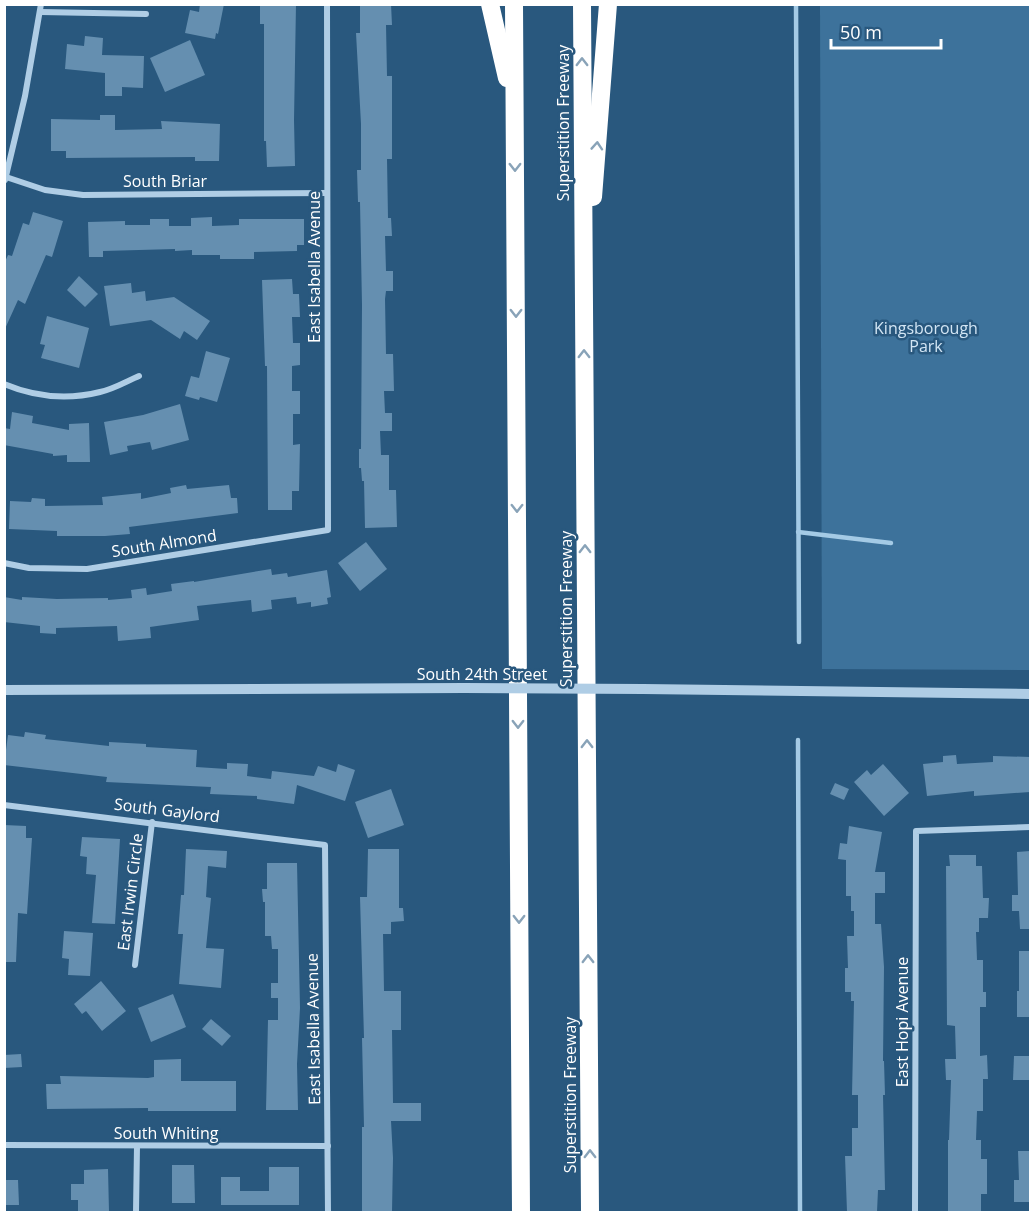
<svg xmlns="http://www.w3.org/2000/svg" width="1035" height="1217" font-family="'Open Sans',sans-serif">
	<rect width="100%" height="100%" fill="#29587e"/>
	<polygon fill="#3d729b" points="820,5 1030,5 1030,670 822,669"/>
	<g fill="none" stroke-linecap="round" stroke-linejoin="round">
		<g stroke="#a4cae5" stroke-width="4.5">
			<polyline points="796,4 799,642"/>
			<polyline points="798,532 891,543"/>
			<polyline points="798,740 800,1212"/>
		</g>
	</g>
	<g fill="#658fb0">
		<polygon points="200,4 224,4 218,34 216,33 215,39 185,33 190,10 199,12"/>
		<polygon points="260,4 296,4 294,120 295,166 267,167 266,141 264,141 264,24 260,24"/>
		<polygon points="360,4 391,4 392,25 386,25 387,76 392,76 392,159 387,159 388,218 391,218 392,236 385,236 386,271 393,271 393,291 386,291 385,299 386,354 393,354 394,391 384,391 385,413 392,413 392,431 380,431 381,455 389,455 389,490 396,490 397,527 365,528 364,481 362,481 361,468 359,468 359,449 361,449 362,305 360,202 358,202 357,170 361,170 361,124 356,33 360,33"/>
		<polygon points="85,36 103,38 102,55 144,56 143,88 122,87 122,96 105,96 105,73 65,69 67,44 84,46"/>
		<polygon points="190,40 205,75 165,92 150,58"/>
		<polygon points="100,115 115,115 115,130 162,129 161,121 220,124 219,161 195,161 195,157 66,158 66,151 51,151 51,119 100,120"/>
		<polygon points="33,212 63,221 52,257 46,255 25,304 18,300 4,331 4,264 8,255 12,256 23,223 29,225"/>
		<polygon points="212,217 212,226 239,225 239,219 304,219 304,245 297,245 297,251 254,252 254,259 220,259 220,255 192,255 192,250 175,251 175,249 103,251 103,257 89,257 88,222 125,221 125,225 150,225 150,219 169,219 169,226 191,226 191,218"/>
		<polygon points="79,276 98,294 85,307 67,290"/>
		<polygon points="292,279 293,294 299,294 300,317 292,317 293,343 300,343 300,365 292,366 292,391 300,391 300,414 293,414 293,445 300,444 299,491 292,491 292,510 268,510 267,366 265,366 262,280"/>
		<polygon points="131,283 132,293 145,291 146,301 174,297 210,321 197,340 184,331 180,339 151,320 110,326 104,286"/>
		<polygon points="47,316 89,328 79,368 41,358 45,345 40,344"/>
		<polygon points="206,351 230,358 217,402 200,397 199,400 185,396 191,376 199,378"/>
		<polygon points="180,404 189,440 152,450 150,442 127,446 128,451 110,455 104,422 143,415"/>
		<polygon points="12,412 33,416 32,423 69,430 69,424 89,423 90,462 67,462 67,455 53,456 53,454 4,445 4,428 10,429"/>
		<polygon points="186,485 187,489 229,485 231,498 237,498 238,513 129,527 130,534 105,536 57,536 57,531 9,529 10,501 31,502 32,498 45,499 45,506 103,505 102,497 141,493 141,499 171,493 170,488"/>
		<polygon points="366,542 387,569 360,591 338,563"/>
		<polygon points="271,569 272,575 287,573 288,577 327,570 331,597 327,598 328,604 311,607 311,602 297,604 296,597 271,600 272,609 252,612 251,600 197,606 199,620 150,627 151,638 118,641 117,626 56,628 56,634 40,633 40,626 4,622 4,597 22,600 22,597 57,599 108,598 108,600 132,598 131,590 146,588 147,595 172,591 171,584 194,581 194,582"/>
		<polygon points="25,732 46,735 45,739 109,746 109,742 146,744 146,747 197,750 196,767 227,769 227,763 248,764 247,776 271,779 272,771 314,776 318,766 336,772 338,764 355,770 345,801 297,785 294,804 257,799 257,796 210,794 211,787 106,782 107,777 4,765 8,735 24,737"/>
		<polygon points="956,755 957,764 993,762 993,756 1030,757 1030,792 974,796 974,791 927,796 923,764 943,762 943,756"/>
		<polygon points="883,764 909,793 884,816 854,782 867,770 871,775"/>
		<polygon points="835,783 849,789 844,800 830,794"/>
		<polygon points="391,789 404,825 368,838 355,802"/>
		<polygon points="4,825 26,826 26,838 32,838 27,914 18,913 16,962 4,962"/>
		<polygon points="849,826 882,832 875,872 885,872 885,893 875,893 875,924 881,924 884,967 883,1061 884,1061 885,1095 883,1095 885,1190 878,1190 877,1212 847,1212 845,1156 852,1156 852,1128 858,1128 858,1095 852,1095 854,1001 851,1001 851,992 845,992 845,968 848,968 847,936 854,936 854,911 851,911 851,896 846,896 846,860 838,859 840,843 847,844"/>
		<polygon points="82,837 120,839 115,924 92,923 96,875 86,874 87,857 80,856"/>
		<polygon points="186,849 227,851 226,868 208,866 206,897 211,898 206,948 224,949 221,988 179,984 183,934 178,934 181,895 184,895"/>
		<polygon points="368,849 399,849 399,908 403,908 404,921 391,922 391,934 383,934 384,991 401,991 401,1030 392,1030 393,1103 421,1103 421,1121 391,1121 393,1158 392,1212 362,1212 362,1127 364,1127 362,1038 364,1038 360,897 367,897"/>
		<polygon points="1030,851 1030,929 1020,929 1019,911 1012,911 1012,895 1018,895 1017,852"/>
		<polygon points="949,855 976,855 976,866 982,866 983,898 989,898 988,918 979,918 979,932 976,932 977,960 983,960 983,992 986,992 986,1007 980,1007 980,1056 987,1055 988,1079 983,1079 983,1111 977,1111 976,1140 981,1140 981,1159 987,1159 987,1194 981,1194 981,1212 948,1212 948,1140 949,1140 951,1080 946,1080 945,1059 956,1059 955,1026 947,1025 946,866 950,866"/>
		<polygon points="267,863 297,863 300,1008 297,1064 298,1110 266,1110 268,1020 278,1020 278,998 271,998 271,983 278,983 278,949 272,949 271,936 265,936 265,902 263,902 262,889 267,889"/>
		<polygon points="64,931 93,933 90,976 68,975 69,959 62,958"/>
		<polygon points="1019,951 1030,951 1030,1017 1017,1017 1017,991 1019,991"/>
		<polygon points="101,981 126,1011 102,1031 86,1011 82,1014 74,1004"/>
		<polygon points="173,994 186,1027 151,1042 138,1008"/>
		<polygon points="211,1019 231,1036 222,1046 202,1029"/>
		<polygon points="21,1054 22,1067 4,1068 4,1055"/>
		<polygon points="1014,1056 1030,1056 1030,1080 1013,1080"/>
		<polygon points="181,1059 181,1081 236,1081 236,1111 148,1111 148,1108 47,1109 46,1084 61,1084 60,1076 148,1078 154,1077 154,1060"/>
		<polygon points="1018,1151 1030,1151 1030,1202 1014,1202 1014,1180 1019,1180"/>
		<polygon points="172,1165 194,1165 195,1203 172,1203"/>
		<polygon points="269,1167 299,1167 299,1205 221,1205 221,1177 240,1177 240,1191 269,1191"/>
		<polygon points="108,1169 109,1212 78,1212 78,1200 71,1200 71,1184 84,1184 84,1170"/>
		<polygon points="4,1180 18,1180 19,1205 4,1205"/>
	</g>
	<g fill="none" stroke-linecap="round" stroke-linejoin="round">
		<g stroke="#afcde5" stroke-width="6">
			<polyline points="41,12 146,14"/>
			<polyline points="6,177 45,190 83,195 327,193"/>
			<polyline points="5,180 25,96 41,4"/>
			<path d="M4,384C35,397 68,400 100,392C114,389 127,381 139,376"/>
			<polyline points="4,563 29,568 87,569 328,530 327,4"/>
			<polyline points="4,805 325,845 328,1212"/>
			<polyline points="135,965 152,822"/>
			<polyline points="4,1145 328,1146"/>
			<polyline points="136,1212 137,1146"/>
			<polyline points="915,1212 916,831 1030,827"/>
		</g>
		<g stroke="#afcde5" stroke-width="10">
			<polyline points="643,689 1030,694"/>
			<polyline points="4,690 464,688"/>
		</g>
		<g stroke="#fff" stroke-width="18">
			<polyline points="490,4 507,78"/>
			<polyline points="514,4 521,1212"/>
			<polyline points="582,4 590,1212"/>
			<polyline points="593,197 608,4"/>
		</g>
		<polyline stroke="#afcde5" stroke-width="10" points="464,688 643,689"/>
	</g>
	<defs><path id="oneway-chevron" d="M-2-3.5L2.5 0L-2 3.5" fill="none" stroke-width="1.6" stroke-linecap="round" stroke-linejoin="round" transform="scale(1.5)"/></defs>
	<g stroke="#89a3b8">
		<use href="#oneway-chevron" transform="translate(582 62) rotate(-90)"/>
		<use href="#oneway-chevron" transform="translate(597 146) rotate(-86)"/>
		<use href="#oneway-chevron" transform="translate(515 167) rotate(90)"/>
		<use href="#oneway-chevron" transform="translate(516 313) rotate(90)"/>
		<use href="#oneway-chevron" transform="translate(584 354) rotate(-90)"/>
		<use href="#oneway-chevron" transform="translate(517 508) rotate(90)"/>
		<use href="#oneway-chevron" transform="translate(585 549) rotate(-90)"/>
		<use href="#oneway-chevron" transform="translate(518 724) rotate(90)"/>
		<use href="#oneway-chevron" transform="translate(587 744) rotate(-90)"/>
		<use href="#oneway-chevron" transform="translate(519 919) rotate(90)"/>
		<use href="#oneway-chevron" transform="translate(588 959) rotate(-90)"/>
		<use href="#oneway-chevron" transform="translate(590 1154) rotate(-90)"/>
	</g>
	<g text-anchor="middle" stroke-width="5" stroke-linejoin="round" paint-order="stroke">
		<g font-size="16" fill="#fff" stroke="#29587e">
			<text transform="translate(563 123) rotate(-90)" y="6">Superstition Freeway</text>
			<text x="165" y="187">South Briar</text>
			<text transform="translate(314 267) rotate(-90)" y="6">East Isabella Avenue</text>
			<text transform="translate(164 543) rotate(-9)" y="6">South Almond</text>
			<text transform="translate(566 609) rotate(-90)" y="6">Superstition Freeway</text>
			<text x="482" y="680">South 24th Street</text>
			<text transform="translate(167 810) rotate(7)" y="6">South Gaylord</text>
			<text transform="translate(130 892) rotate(-83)" y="6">East Irwin Circle</text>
			<text transform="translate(902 1022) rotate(-90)" y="6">East Hopi Avenue</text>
			<text transform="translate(313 1029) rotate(-91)" y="6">East Isabella Avenue</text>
			<text transform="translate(570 1095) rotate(-90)" y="6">Superstition Freeway</text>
			<text x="166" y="1139">South Whiting</text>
		</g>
		<g font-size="16" fill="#d2e5f4" stroke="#29587e">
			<text x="926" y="334">Kingsborough<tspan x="926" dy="18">Park</tspan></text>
		</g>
	</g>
	<rect width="1035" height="1217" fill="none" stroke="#ffffff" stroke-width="12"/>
	<path d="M831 39v9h110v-9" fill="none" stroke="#ffffff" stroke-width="3"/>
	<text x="840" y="39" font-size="18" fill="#ffffff" stroke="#29587e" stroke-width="4.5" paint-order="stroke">50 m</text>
</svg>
